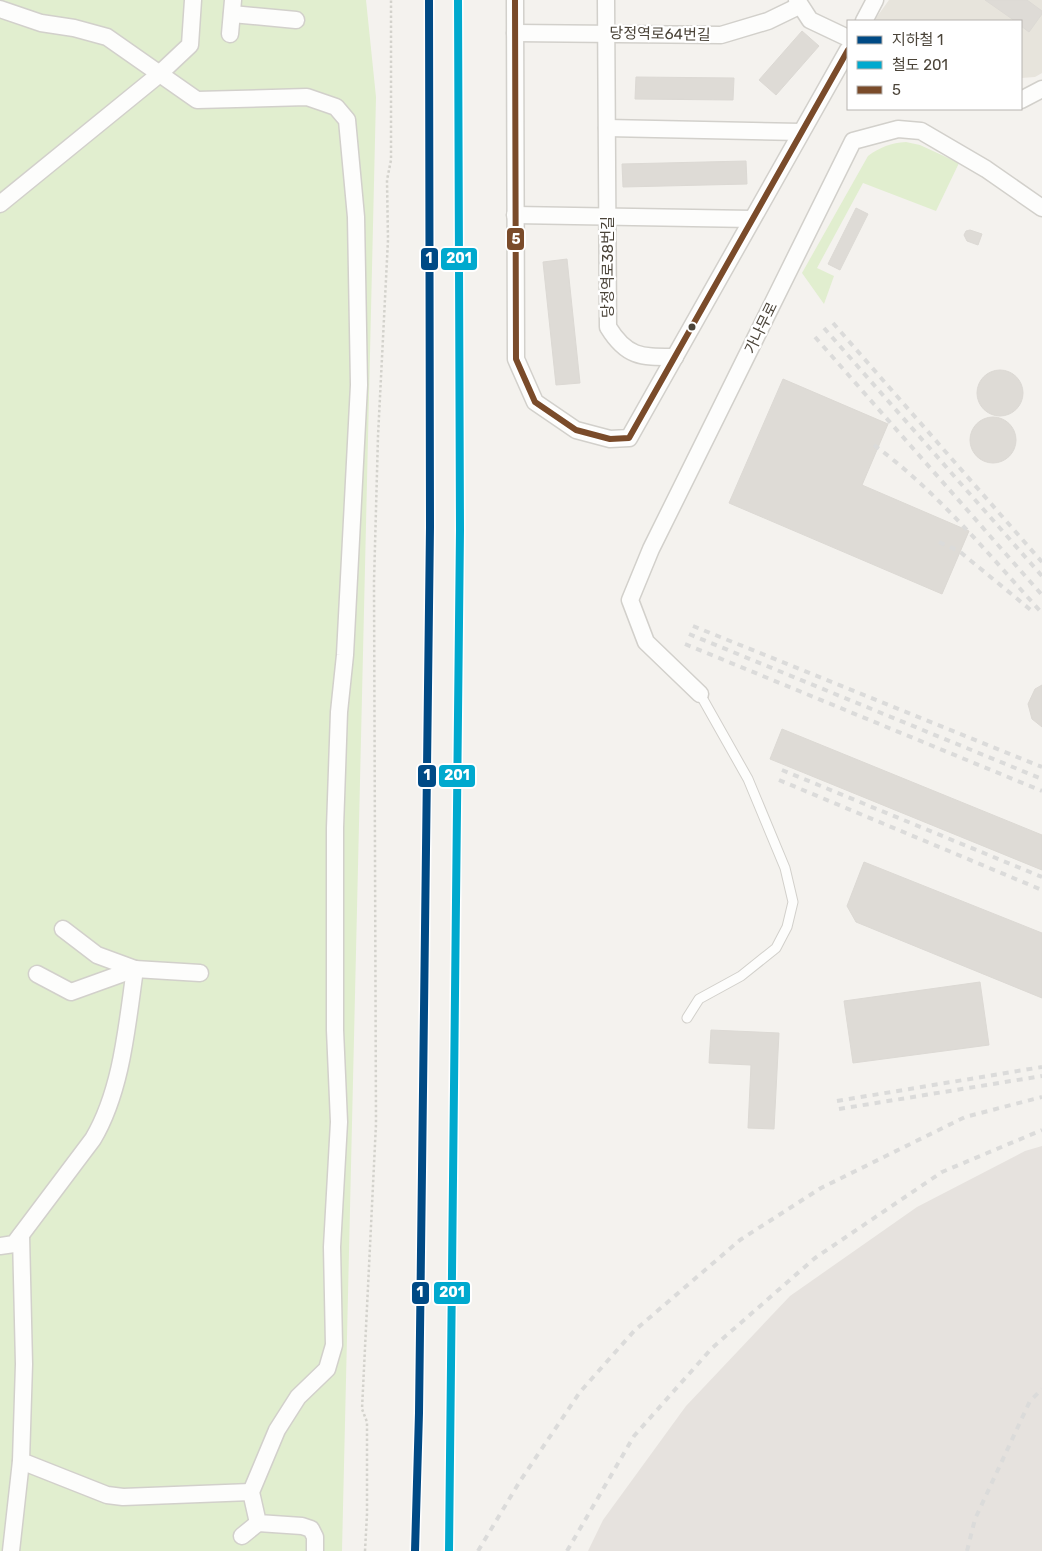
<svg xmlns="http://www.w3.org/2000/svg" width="1042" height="1551" font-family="Rubik,'Noto Sans KR',sans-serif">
	<rect width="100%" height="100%" fill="#f4f2ee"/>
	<polygon fill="#e7e4dc" points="889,0 1042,0 1042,73 1035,77 1021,78 1021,21 876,21 876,18"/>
	<polygon fill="#e6e2de" points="1042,1146 1042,1551 588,1551 603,1520 686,1406 790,1296 917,1207 1025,1151"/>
	<g fill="#e1eecf">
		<polygon points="0,0 366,0 376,97 342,1551 0,1551"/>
		<path d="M906,142L920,145L959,163L936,211L863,183L817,268L834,276L824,304L802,273L868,156C880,147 891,143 906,142Z"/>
	</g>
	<g fill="#dedbd6" stroke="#dcd9d4">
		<polygon points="985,0 1027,0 1042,11 1042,14 1029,32 1021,26 1021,21 1015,21"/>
		<polygon points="802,31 819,46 776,95 759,80"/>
		<polygon points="636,77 734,78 733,100 635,99"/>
		<polygon points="746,161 747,184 623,187 622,164"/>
		<polygon points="856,208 868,214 840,270 828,264"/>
		<polygon points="970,230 982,234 978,245 967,241 964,235 966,231"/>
		<polygon points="567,259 580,383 556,385 543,262"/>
		<circle cx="1000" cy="393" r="23"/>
		<polygon points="783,379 888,424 862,485 969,531 942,594 729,503"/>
		<circle cx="993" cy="440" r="23"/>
		<polygon points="1042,685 1042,727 1032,719 1028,704 1035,689"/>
		<polygon points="782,729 1042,835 1042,870 770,759"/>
		<polygon points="864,862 1042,933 1042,998 856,922 847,906"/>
		<polygon points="980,982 989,1045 853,1063 844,1001"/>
		<polygon points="711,1030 779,1033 774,1129 748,1128 751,1065 709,1063"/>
	</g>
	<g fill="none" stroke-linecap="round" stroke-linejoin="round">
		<defs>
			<polyline id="lane" points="687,1018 699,999 741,976 776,948 787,927 793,902 785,868 748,779 700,694"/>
			<g id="street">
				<polyline points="515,0 516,359 535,402 576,430 610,439 629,438 848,50"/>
				<path d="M606,0L608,327C627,358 642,357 675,357"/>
				<polyline points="797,0 810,20 848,38"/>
				<polyline points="0,9 41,23 74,28 107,37 197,100 307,97 336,107 347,120 356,217 359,385 345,655 339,712 335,828 335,1030 339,1122 332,1247 334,1345 327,1369 298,1397 277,1430 251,1492 258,1523 302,1526 311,1529 315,1537 315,1551"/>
				<polyline points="232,14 296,20"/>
				<polyline points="864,21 875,0"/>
				<polyline points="515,33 721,35 768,21 799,6"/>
				<polyline points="230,34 233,0"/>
				<polyline points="1021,100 1042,89"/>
				<polyline points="607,128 801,132"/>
				<polyline points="0,204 156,77 190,45 193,0"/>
				<polyline points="515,215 752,219"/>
				<polyline points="700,694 646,642 630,600 651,549 853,141 898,129 921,131 986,169 1042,208"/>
				<polyline points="37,974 71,992 135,969 200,973"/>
				<polyline points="21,1235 24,1364 21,1461 107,1495 123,1497 251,1492"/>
				<path d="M0,1246L14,1244L93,1139C122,1090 127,1025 135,969L97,955L63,929"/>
				<polyline points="242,1536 258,1523"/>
				<polyline points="11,1551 21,1461"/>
			</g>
		</defs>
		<use href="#lane" stroke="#d2d0cb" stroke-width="11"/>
		<use href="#street" stroke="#d2d0cb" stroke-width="19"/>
		<polyline stroke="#d3d2cc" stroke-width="2.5" stroke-dasharray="2.5 2.5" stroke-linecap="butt" points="365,1551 367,1514 367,1422 362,1409 376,1124 374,582 378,436 388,240 387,180 391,160 391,0"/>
		<use href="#lane" stroke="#fdfdfc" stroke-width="9"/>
		<use href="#street" stroke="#fdfdfc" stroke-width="16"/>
		<g stroke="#dbdbda" stroke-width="4" stroke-dasharray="6 6" stroke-linecap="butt">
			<polyline points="833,323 1042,562"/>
			<polyline points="824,328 1042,576"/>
			<polyline points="815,337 1042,595"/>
			<path d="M874,445C938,492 989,555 1042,613"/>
			<polyline points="939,542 959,551 1032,611"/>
			<polyline points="693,626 1042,767"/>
			<polyline points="689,634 1042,779"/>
			<polyline points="685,644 1042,791"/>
			<polyline points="782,770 1042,877"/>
			<polyline points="779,780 1042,890"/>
			<polyline points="837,1101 1042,1067"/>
			<polyline points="839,1109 1042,1076"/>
			<polyline points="478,1551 520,1481 580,1392 634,1331 740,1240 821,1188 965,1117 1042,1097"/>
			<polyline points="567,1551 634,1436 712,1348 815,1258 942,1172 1042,1130"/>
			<polyline points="967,1551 975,1519 1030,1401 1042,1389"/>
		</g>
		<defs>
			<polyline id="bus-1" points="515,0 516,359 535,402 576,430 610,439 629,438 848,50"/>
		</defs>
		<use href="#bus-1" stroke="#fff" stroke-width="10"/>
		<use href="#bus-1" stroke="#7a4b2a" stroke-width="6"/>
		<defs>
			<polyline id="rail-1" points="449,1551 460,530 458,0"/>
		</defs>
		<use href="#rail-1" stroke="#fff" stroke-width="11"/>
		<use href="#rail-1" stroke="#00a9ce" stroke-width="8"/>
		<defs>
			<polyline id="metro-1" points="415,1551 419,1413 430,527 429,0"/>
		</defs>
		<use href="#metro-1" stroke="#fff" stroke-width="11"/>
		<use href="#metro-1" stroke="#004a85" stroke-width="8"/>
	</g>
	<circle fill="#4b4439" stroke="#fff" stroke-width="2" cx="692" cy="327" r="4.5"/>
	<g text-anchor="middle" stroke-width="4.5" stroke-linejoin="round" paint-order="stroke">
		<g font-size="15" fill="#4b4439" stroke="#fff">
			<text transform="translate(660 34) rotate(1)" y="5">당정역로64번길</text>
			<text transform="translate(608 267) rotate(-90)" y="5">당정역로38번길</text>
			<text transform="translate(761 328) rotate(-64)" y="5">가나무로</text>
		</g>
	</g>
	<g stroke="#fff" stroke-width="2">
		<rect x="506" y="227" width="19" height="24" rx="5" fill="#7a4b2a"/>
		<rect x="440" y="247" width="38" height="24" rx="5" fill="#00a9ce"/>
		<rect x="420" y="247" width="19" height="24" rx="5" fill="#004a85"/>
		<rect x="438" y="764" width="38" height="24" rx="5" fill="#00a9ce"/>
		<rect x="417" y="764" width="20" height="24" rx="5" fill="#004a85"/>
		<rect x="433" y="1281" width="38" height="24" rx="5" fill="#00a9ce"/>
		<rect x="411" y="1281" width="19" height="24" rx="5" fill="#004a85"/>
	</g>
	<g font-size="14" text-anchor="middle" font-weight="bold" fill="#fff">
		<text x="516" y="244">5</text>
		<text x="459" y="263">201</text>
		<text x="429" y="263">1</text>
		<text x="457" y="780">201</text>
		<text x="427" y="780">1</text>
		<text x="452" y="1297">201</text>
		<text x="420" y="1297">1</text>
	</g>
	<rect x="847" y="20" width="175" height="90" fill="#ffffff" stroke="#b7b4b0"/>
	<rect x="857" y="36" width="25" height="8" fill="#004a85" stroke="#b7b4b0"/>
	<text x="892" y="45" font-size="15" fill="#4b4439">지하철 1</text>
	<rect x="857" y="61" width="25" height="8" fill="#00a9ce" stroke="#b7b4b0"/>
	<text x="892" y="70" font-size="15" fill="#4b4439">철도 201</text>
	<rect x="857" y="86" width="25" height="8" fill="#7a4b2a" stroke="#b7b4b0"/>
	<text x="892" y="95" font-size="15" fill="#4b4439">5</text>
</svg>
